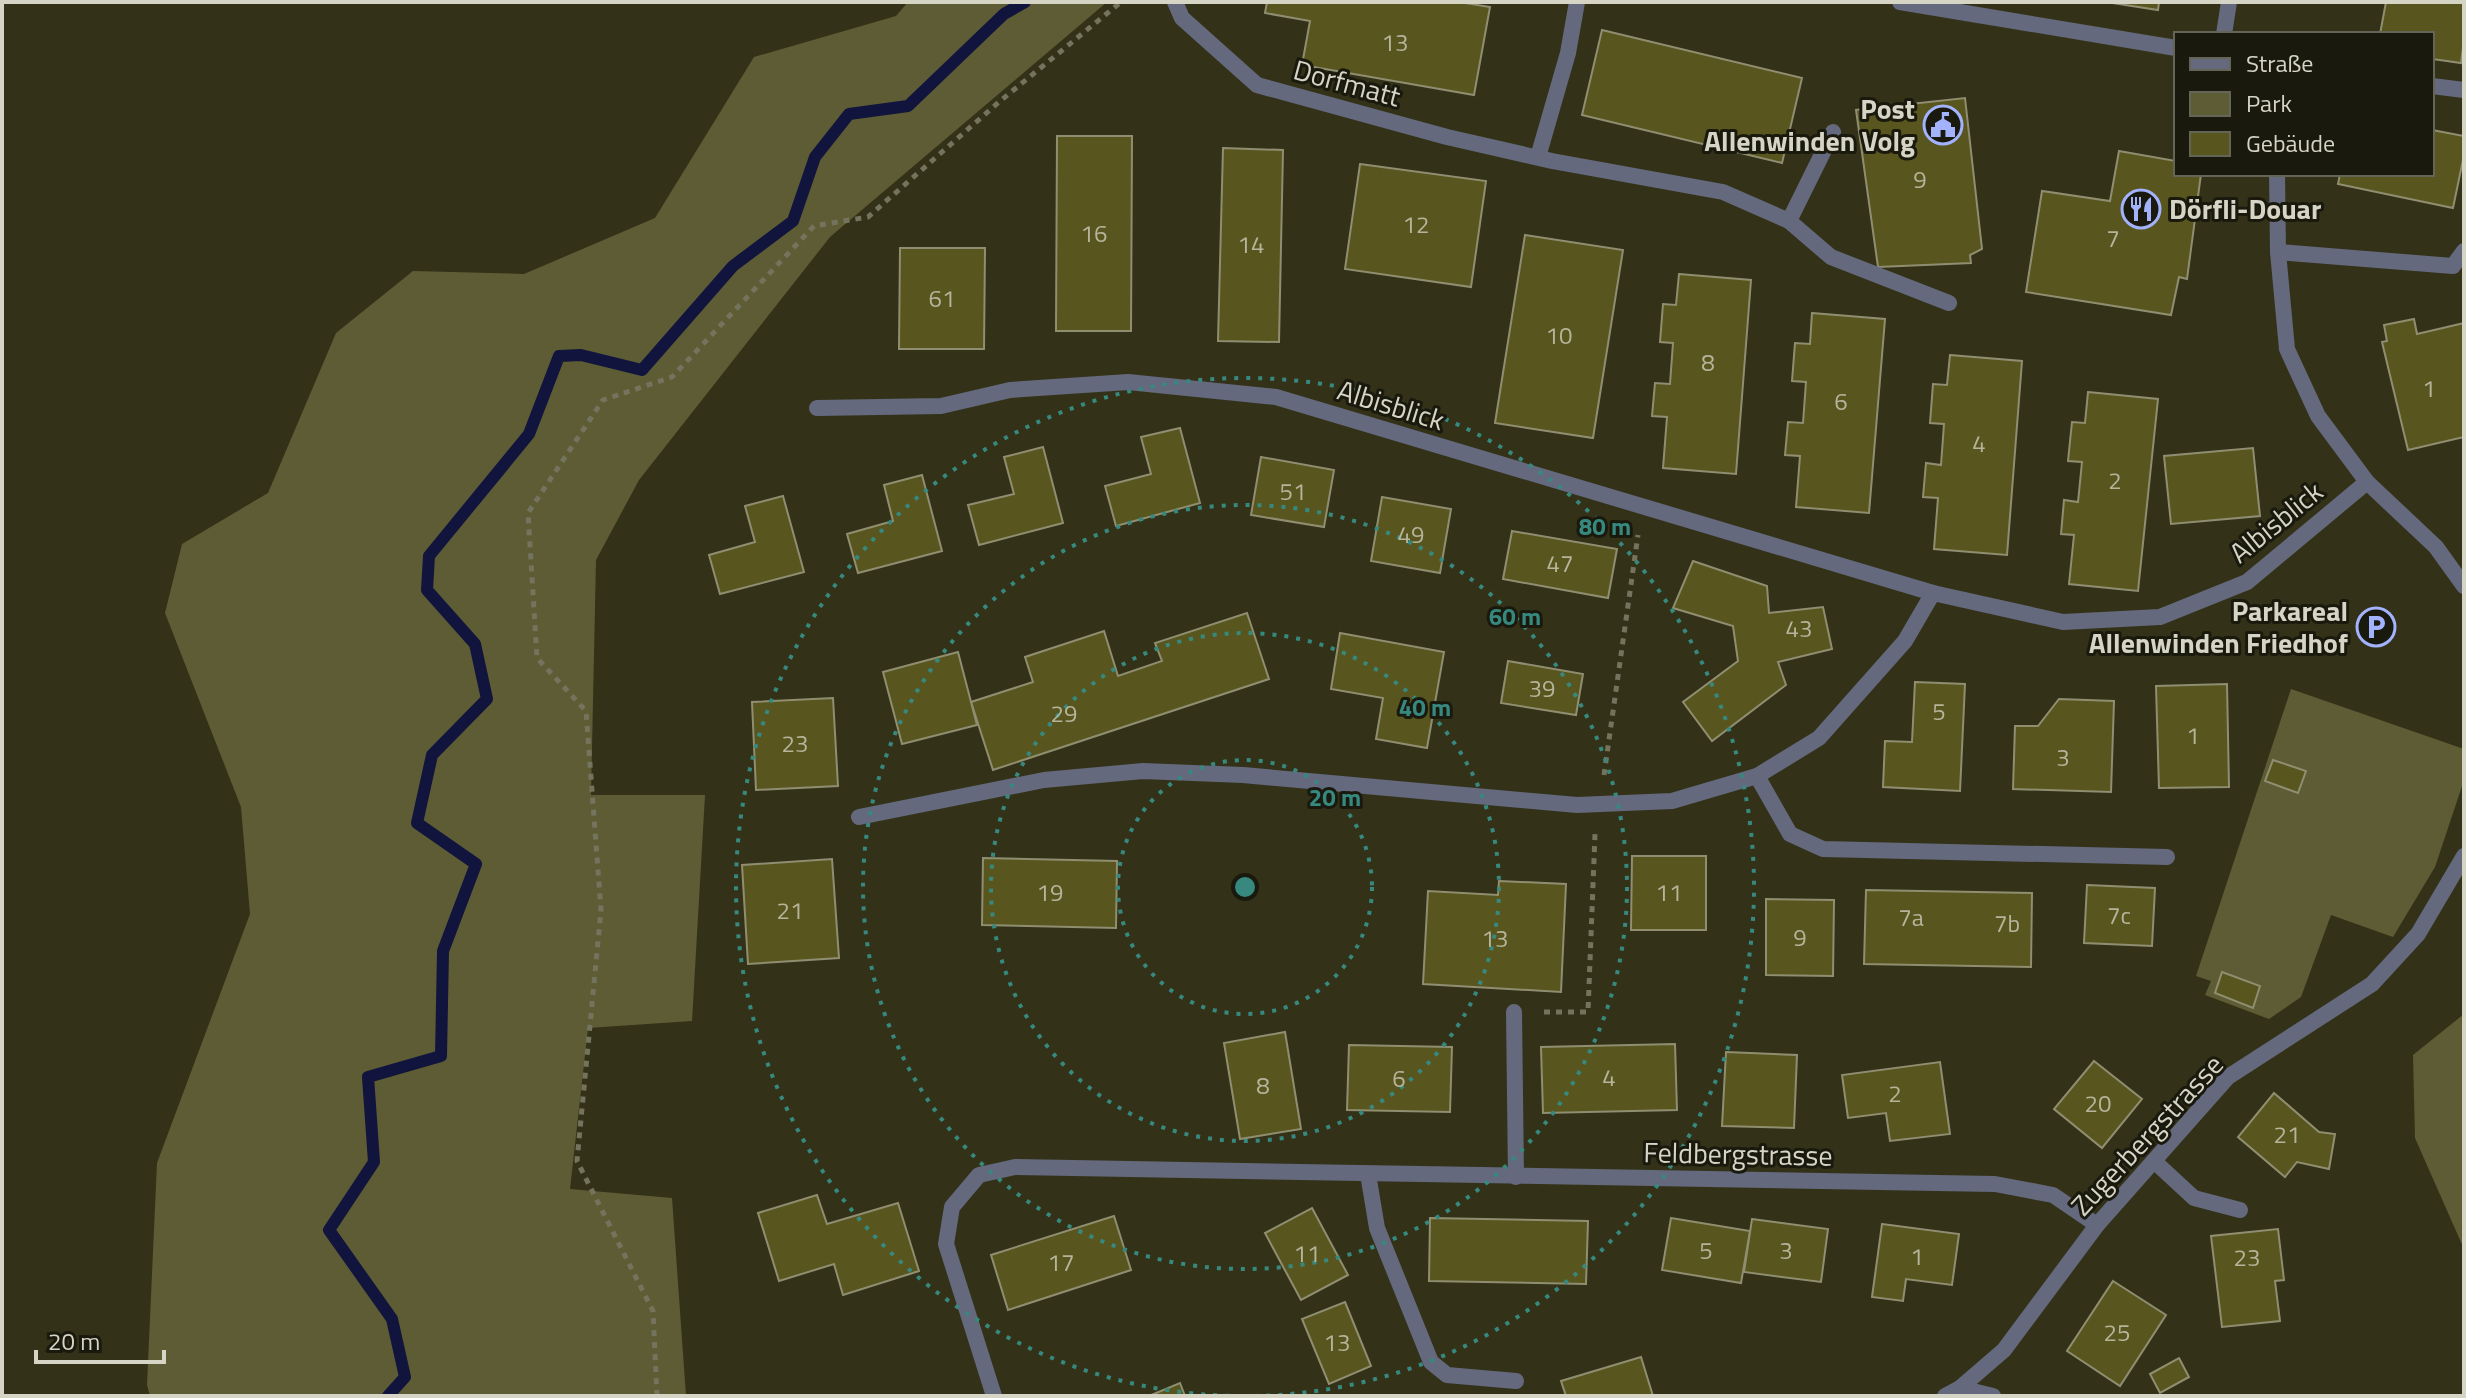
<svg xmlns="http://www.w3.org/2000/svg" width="2466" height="1398" font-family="'Titillium Web',sans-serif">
	<rect width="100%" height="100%" fill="#333218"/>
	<g fill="#5e5c35">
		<polygon points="908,2 1107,2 830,237 639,480 596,560 591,795 705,795 692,1021 588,1028 570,1189 672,1198 686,1396 150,1396 147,1385 157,1163 250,914 241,807 165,613 182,544 268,493 336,333 413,271 524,274 655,218 754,57 896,16"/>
		<polygon points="2291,689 2464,749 2464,780 2435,867 2393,937 2331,915 2301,997 2269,1019 2205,995 2211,981 2196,976"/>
		<polygon points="2464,1014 2464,1249 2415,1138 2413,1055"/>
	</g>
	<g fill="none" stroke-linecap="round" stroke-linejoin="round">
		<polyline stroke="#11143c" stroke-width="12" points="388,1396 405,1377 392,1319 329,1230 374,1162 368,1077 441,1056 443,951 476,864 417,823 432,755 487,699 475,644 427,590 429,556 529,434 559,356 581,355 642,370 733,266 793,221 815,157 849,114 908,106 1004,14 1025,2"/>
	</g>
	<g fill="#58551e" stroke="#8f8e71" stroke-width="2">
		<polygon points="1267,2 1459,2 1490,7 1474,95 1302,65 1310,21 1265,13"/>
		<polygon points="2106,2 2159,2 2158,10"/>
		<polygon points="2386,2 2464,2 2464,40 2461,63 2432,59 2432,34 2380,34"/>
		<polygon points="1602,30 1802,78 1782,163 1582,115"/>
		<polygon points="1965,98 1982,249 1970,255 1971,263 1878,267 1856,110"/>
		<polygon points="2432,130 2464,136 2464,155 2453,208 2338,184 2340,174 2432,174"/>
		<polygon points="1057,136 1132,136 1131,331 1056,331"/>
		<polygon points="1223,148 1283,150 1279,342 1218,341"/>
		<polygon points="2119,151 2176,161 2176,174 2201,174 2187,279 2179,277 2171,315 2026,292 2042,191 2110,201"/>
		<polygon points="1360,164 1486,181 1471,287 1345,269"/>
		<polygon points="1525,235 1623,250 1593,438 1495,423"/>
		<polygon points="900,248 985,248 984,349 899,349"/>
		<polygon points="1679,274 1751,280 1736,474 1663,468 1667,417 1652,416 1655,383 1670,384 1673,343 1660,342 1663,304 1676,305"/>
		<polygon points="1812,313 1885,319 1869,513 1796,507 1800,456 1785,455 1788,422 1803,423 1806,382 1792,381 1795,343 1810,344"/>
		<polygon points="2414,319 2417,334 2464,323 2464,437 2408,450 2382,342 2387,341 2384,325"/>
		<polygon points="1950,355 2022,361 2007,555 1934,549 1938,498 1923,497 1926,463 1941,465 1944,424 1930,423 1933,384 1947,385"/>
		<polygon points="2088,392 2158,399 2138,591 2069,584 2074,535 2061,534 2064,500 2078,502 2082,462 2068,461 2072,422 2085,423"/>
		<polygon points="1180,428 1200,503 1116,526 1105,486 1151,474 1141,437"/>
		<polygon points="1043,447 1063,523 979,545 968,505 1014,494 1004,457"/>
		<polygon points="2253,448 2260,516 2171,524 2164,456"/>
		<polygon points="1261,457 1334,470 1324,527 1251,515"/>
		<polygon points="922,475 942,551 858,573 847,534 893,521 884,485"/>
		<polygon points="783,496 804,572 720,594 709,555 755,542 745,506"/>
		<polygon points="1382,497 1451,509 1440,573 1371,561"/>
		<polygon points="1512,531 1617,549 1608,598 1503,579"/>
		<polygon points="1693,561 1767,586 1769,613 1823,607 1832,649 1778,662 1786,685 1712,741 1683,702 1738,661 1733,626 1673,608"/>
		<polygon points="1247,613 1269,679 993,770 971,702 1033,682 1025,657 1104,631 1118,676 1162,661 1155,643"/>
		<polygon points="1340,633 1444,652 1427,748 1376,739 1383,698 1331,689"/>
		<polygon points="958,652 977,725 902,744 883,672"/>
		<polygon points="1508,661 1583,674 1576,715 1501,703"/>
		<polygon points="1915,682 1965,684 1960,791 1883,787 1885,741 1912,742"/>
		<polygon points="2227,684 2229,787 2159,788 2156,686"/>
		<polygon points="833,698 838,786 756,790 752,702"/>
		<polygon points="2059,699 2114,701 2111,792 2013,789 2015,726 2038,726"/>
		<polygon points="2273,760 2306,771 2298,793 2265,781"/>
		<polygon points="1632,856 1706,856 1706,930 1631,930"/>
		<polygon points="983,858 1117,861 1116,928 982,925"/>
		<polygon points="832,859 839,958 748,964 742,865"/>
		<polygon points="1499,881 1566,884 1561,992 1423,984 1428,891 1498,895"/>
		<polygon points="2087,885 2155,888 2152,946 2084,943"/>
		<polygon points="1866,890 2032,893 2031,967 1864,964"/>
		<polygon points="1766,899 1834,900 1833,976 1766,975"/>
		<polygon points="2222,972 2260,986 2253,1008 2215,993"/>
		<polygon points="1285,1032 1301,1129 1240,1139 1224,1043"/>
		<polygon points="1675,1044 1677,1110 1543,1113 1541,1047"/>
		<polygon points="1349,1045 1452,1047 1450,1112 1347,1110"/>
		<polygon points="1726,1052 1797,1055 1794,1128 1722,1126"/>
		<polygon points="2094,1061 2142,1099 2102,1148 2054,1109"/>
		<polygon points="1940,1062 1950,1134 1890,1141 1886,1113 1848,1118 1842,1075"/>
		<polygon points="2274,1093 2319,1132 2335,1134 2329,1169 2297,1162 2285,1177 2238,1137"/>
		<polygon points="817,1195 827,1224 898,1203 919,1271 843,1295 834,1264 779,1281 758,1213"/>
		<polygon points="1312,1208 1348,1275 1301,1300 1265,1233"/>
		<polygon points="1114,1216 1131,1270 1008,1310 991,1255"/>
		<polygon points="1430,1218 1588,1221 1586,1284 1429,1281"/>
		<polygon points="1671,1218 1750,1231 1741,1283 1662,1270"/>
		<polygon points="1752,1219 1828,1229 1821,1282 1744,1272"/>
		<polygon points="1882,1224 1959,1234 1952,1285 1906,1279 1903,1301 1872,1297"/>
		<polygon points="2278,1229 2284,1280 2275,1281 2280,1321 2222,1327 2211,1236"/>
		<polygon points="2113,1281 2166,1315 2120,1386 2067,1351"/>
		<polygon points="1345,1302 1371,1366 1329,1384 1302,1319"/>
		<polygon points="1641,1357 1653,1396 1566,1396 1561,1381"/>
		<polygon points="2179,1358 2189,1377 2160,1393 2150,1374"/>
		<polygon points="1180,1383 1185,1396 1149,1396"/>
	</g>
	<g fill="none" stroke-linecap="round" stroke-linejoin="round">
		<g stroke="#74735d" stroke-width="5" stroke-dasharray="6 6" stroke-linecap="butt">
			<polyline points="1604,775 1638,535"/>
			<polyline points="1544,1012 1588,1012 1595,834"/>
			<polyline points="657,1396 653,1311 577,1161 601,910 586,711 537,658 528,513 603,400 672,377 814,226 868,217 999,102 1121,2"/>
		</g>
		<g stroke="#64697e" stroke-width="16">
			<polyline points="1175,2 1182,18 1257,85 1447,137 1552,161 1723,192 1789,221 1833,132"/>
			<polyline points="2224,34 2229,2"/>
			<polyline points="1538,157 1568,53 1577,2"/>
			<polyline points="1789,221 1831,257 1949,303"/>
			<polyline points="2278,252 2453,266 2464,251"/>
			<polyline points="1514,1012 1516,1177"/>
			<polyline points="2154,1161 2194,1198 2240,1210"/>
			<polyline points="1960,1388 1993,1396"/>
		</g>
		<g stroke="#64697e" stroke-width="16">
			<polyline points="2277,174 2278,252 2287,349 2318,416 2367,482 2436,547 2464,586"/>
			<polyline points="817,408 941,406 1010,390 1128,382 1276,397 1933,593 2063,622 2160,617 2247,582 2367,482"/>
			<polyline points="1757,776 1790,834 1823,849 2167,857"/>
			<polyline points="859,817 1044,780 1143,771 1243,775 1577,805 1672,801 1757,776 1819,738 1905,641 1933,593"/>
			<polyline points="1368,1174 1377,1228 1431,1362 1447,1375 1516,1381"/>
			<polyline points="994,1396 946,1244 952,1207 979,1175 1015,1167 1995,1184 2053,1195 2097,1225"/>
			<polyline points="1945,1396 1960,1388 2004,1350 2097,1225 2228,1077 2372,984 2418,934 2464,856"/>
		</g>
		<g stroke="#64697e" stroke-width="16">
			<polyline points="1900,2 2176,48"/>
			<polyline points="2432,86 2464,90"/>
		</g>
	</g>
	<g fill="none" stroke="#37897f" stroke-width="4" stroke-dasharray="4 8">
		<circle cx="1245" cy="887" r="127"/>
		<circle cx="1245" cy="887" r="254"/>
		<circle cx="1245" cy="887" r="382"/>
		<path d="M1241 1396A509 509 0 1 1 1249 1396"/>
	</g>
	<defs>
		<symbol id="civic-ring" viewBox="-11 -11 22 22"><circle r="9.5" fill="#19190e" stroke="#a3b2fd" stroke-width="1.5"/><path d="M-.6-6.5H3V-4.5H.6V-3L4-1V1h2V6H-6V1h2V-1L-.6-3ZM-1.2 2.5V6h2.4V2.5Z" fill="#a3b2fd"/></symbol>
		<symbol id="restaurant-ring" viewBox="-11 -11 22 22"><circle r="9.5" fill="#19190e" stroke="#a3b2fd" stroke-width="1.5"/><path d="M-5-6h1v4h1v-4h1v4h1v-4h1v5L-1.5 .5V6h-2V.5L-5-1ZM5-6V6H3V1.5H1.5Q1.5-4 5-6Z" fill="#a3b2fd"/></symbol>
		<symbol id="parking-ring" viewBox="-11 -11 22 22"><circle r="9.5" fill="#19190e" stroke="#a3b2fd" stroke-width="1.5"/><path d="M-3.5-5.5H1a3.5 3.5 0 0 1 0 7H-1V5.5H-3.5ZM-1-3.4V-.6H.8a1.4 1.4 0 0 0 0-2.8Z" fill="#a3b2fd"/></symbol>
	</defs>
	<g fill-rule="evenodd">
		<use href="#civic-ring" x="1921" y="103" width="44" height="44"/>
		<use href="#restaurant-ring" x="2119" y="187" width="44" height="44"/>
		<use href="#parking-ring" x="2354" y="605" width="44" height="44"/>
	</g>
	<g text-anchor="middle" stroke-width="6" stroke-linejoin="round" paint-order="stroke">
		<g font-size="24" fill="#b6b49b">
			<text x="1395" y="51">13</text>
			<text x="1920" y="188">9</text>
			<text x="1416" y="233">12</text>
			<text x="1094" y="242">16</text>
			<text x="2113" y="247">7</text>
			<text x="1251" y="253">14</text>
			<text x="942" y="307">61</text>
			<text x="1559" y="344">10</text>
			<text x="1708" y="371">8</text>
			<text x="2429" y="397">1</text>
			<text x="1841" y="410">6</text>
			<text x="1979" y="452">4</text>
			<text x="2115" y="489">2</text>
			<text x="1293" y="500">51</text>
			<text x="1411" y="543">49</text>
			<text x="1560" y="572">47</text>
			<text x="1799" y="637">43</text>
			<text x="1542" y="697">39</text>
			<text x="1939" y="720">5</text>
			<text x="1064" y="722">29</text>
			<text x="2193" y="744">1</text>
			<text x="795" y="752">23</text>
			<text x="2063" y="766">3</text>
			<text x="1050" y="901">19</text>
			<text x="1669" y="901">11</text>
			<text x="790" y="919">21</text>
			<text x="2119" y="924">7c</text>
			<text x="1911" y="926">7a</text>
			<text x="2007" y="932">7b</text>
			<text x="1800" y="946">9</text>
			<text x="1495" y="947">13</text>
			<text x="1609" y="1086">4</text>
			<text x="1399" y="1087">6</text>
			<text x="1263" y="1094">8</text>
			<text x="1895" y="1102">2</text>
			<text x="2098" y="1112">20</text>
			<text x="2287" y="1143">21</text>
			<text x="1706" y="1259">5</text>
			<text x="1786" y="1259">3</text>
			<text x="1307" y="1262">11</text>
			<text x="1917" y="1265">1</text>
			<text x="2247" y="1266">23</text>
			<text x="1061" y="1271">17</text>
			<text x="2117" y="1341">25</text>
			<text x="1337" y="1351">13</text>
		</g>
		<g font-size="28" fill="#d5d4c5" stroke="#19190e">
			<text transform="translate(1347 83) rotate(15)" y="10">Dorfmatt</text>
			<text transform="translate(1391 405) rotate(17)" y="10">Albisblick</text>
			<text transform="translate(2276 522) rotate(-39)" y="10">Albisblick</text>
			<text transform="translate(2147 1135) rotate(-47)" y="10">Zugerbergstrasse</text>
			<text transform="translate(1738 1154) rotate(1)" y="10">Feldbergstrasse</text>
		</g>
		<g font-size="28" font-weight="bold" fill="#d5d4c5" stroke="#19190e" text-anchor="end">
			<text x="1915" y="119">Post<tspan x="1915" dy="32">Allenwinden Volg</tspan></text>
			<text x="2169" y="219" text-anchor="start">Dörfli-Douar</text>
			<text x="2348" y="621">Parkareal<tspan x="2348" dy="32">Allenwinden Friedhof</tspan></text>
		</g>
	</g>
	<circle cx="1245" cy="887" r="12" fill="#37897f" stroke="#19190e" stroke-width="4"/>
	<g font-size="24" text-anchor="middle" font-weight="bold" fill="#37897f" stroke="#19190e" stroke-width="6" stroke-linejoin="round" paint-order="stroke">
		<text x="1605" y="535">80 m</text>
		<text x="1515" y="625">60 m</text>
		<text x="1425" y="716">40 m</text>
		<text x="1335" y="806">20 m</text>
	</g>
	<rect width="2466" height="1398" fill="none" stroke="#d5d4c5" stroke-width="8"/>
	<rect x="2174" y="32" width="260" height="144" fill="#19190e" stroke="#646457" stroke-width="2"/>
	<rect x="2190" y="58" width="40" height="12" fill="#64697e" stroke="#646457" stroke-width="2"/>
	<text x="2246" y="72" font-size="24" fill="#d5d4c5">Straße</text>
	<rect x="2190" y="92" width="40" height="24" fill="#5e5c35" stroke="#646457" stroke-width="2"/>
	<text x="2246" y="112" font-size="24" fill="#d5d4c5">Park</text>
	<rect x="2190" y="132" width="40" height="24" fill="#58551e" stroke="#646457" stroke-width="2"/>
	<text x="2246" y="152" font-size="24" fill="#d5d4c5">Gebäude</text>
	<path d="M36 1350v12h128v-12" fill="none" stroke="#d5d4c5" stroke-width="4"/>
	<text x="48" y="1350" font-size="24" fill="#d5d4c5" stroke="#19190e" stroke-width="6" paint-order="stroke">20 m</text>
</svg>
